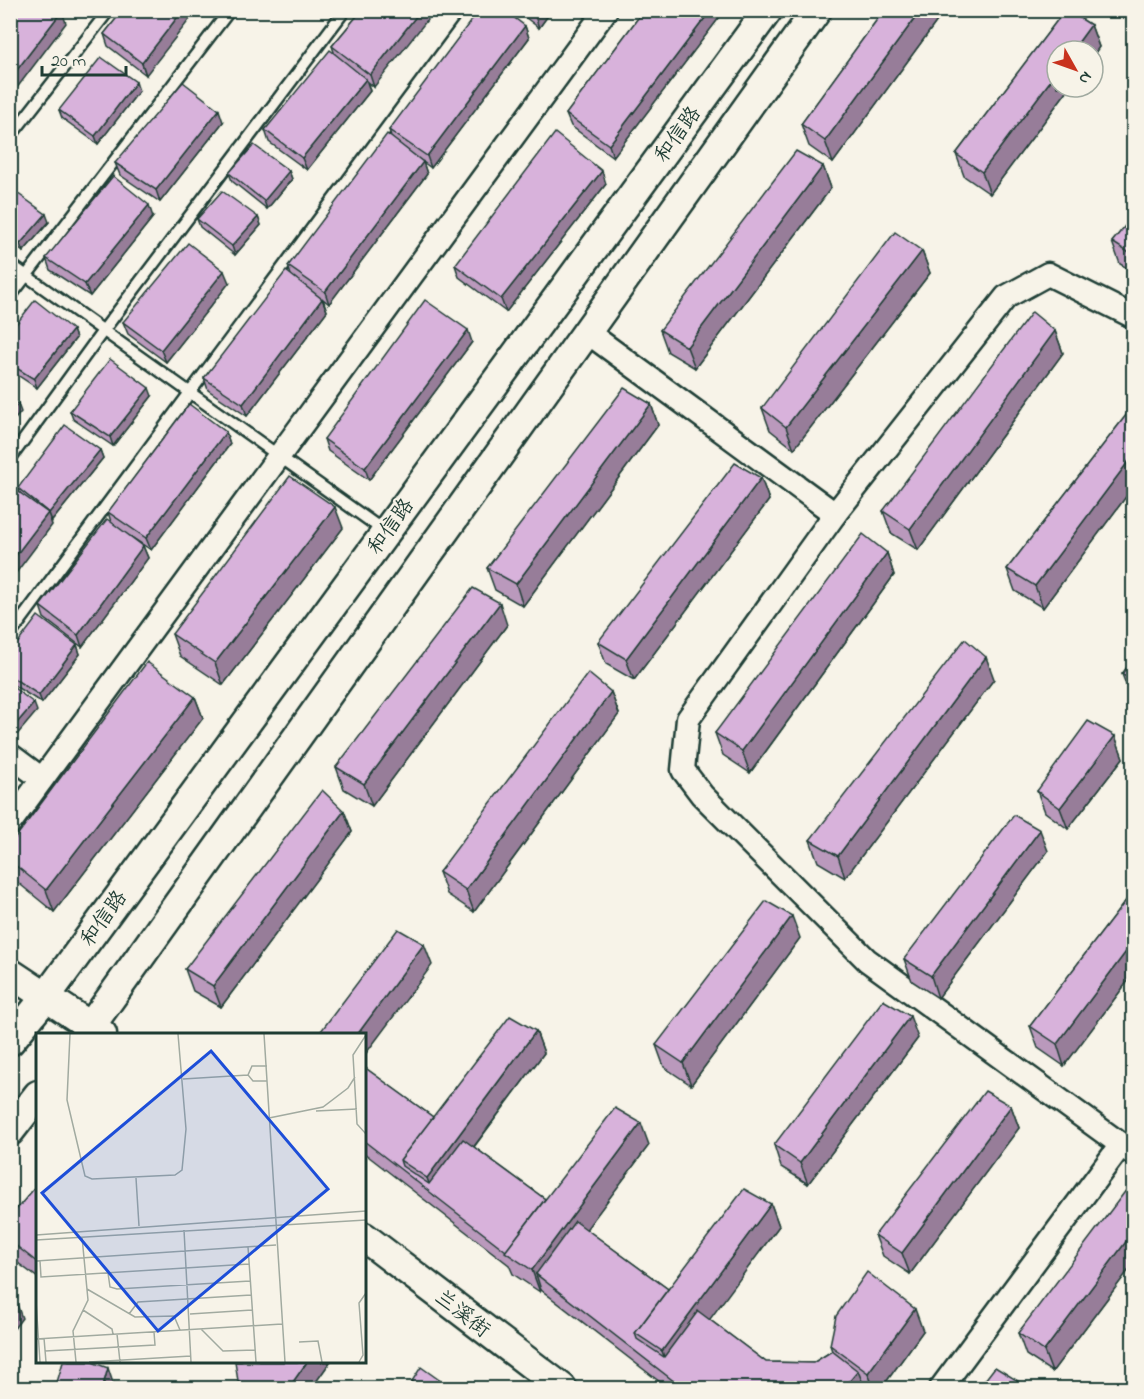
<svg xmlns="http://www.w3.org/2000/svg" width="1144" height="1399" font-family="'Indie Flower','LXGW WenKai TC',sans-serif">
	<rect width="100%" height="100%" fill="#f7f3e8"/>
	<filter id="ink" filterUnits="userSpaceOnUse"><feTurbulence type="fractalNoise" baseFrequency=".0167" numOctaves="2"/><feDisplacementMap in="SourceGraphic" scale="12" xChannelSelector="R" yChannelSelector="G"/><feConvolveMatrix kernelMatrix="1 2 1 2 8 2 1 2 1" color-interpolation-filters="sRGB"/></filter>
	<g filter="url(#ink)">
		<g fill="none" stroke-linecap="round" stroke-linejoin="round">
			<defs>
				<g id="service">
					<polyline points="10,137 109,10"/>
					<polyline points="10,264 384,531"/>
					<polyline points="10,297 230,10"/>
					<polyline points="10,459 103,331 345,10"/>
					<polyline points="10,635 474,10"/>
				</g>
				<g id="minor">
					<polyline points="1134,317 1048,274 1006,297 835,514 688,719 683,770 702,795 867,960 1134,1154"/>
					<polyline points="587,332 835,514"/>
					<polyline points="10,755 42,779"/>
					<polyline points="10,823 606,10"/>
					<polyline points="941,1388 1121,1145"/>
				</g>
				<g id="tertiary">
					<polyline points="10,973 102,1034"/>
					<polyline points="85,1034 817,10"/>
					<polyline points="10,1041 45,998 768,10"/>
					<polyline points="10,1131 38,1095"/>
					<polyline points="364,1237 562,1388"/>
				</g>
			</defs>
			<use href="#service" stroke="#1f3d34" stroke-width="15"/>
			<use href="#minor" stroke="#1f3d34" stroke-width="27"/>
			<use href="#tertiary" stroke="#1f3d34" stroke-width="33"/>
			<use href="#service" stroke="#f7f3e8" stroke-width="10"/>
			<use href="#minor" stroke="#f7f3e8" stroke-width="22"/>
			<use href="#tertiary" stroke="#f7f3e8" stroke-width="28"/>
		</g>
		<g fill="#ba99bc" stroke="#1f3d34" stroke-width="1.5">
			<polygon points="123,10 146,75 108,46 104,34"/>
			<polygon points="362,10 374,87 367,81 370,91 307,170 269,142 265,130 335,55 332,46"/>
			<polygon points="516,10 552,10 539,28"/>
			<polygon points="644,10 716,10 719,18 613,157 571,126 566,114"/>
			<polygon points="884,10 945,10 833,163 809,146 801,124"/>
			<polygon points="1065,10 1067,10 1091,25 1099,47 1093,56 1093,51 1057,51 1057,87 1070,87 990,194 964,176 956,154"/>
			<polygon points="525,26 529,38 431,168 423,162 427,174 329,304 323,299 327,311 247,416 208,390 204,378 291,275 288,266 392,139 389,130"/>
			<polygon points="139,91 98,144 62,118 59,110"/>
			<polygon points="223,122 160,202 120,175 115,163"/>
			<polygon points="823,166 831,188 695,368 668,352 660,330"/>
			<polygon points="289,171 292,179 267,209 232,181 229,173"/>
			<polygon points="606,184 506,312 459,277 455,265"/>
			<polygon points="10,188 49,222 23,252 10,242"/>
			<polygon points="1134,215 1134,272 1120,264 1112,242"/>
			<polygon points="153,217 90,296 50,270 46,258"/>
			<polygon points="258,217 261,225 235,255 200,227 197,219"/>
			<polygon points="922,251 930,273 794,449 770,430 762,408"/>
			<polygon points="229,283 166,362 128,334 123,322"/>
			<polygon points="73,330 76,338 37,388 10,370 10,332"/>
			<polygon points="1055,331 1063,353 918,550 891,533 883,511"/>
			<polygon points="472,342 369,480 328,451 324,439"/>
			<polygon points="152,396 113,446 73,419 70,411"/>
			<polygon points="651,404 658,425 523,606 495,590 487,568"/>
			<polygon points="1134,405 1134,486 1043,608 1015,591 1007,569"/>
			<polygon points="226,432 230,444 151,550 130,536 143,546 148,558 82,647 44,618 40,606 111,522 108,512"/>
			<polygon points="100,450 103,458 52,521 50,520 52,525 20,493 18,488"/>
			<polygon points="761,478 769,500 634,680 606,664 598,642"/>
			<polygon points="343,528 223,685 180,656 172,634"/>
			<polygon points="887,553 894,575 750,773 723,755 715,733"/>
			<polygon points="507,625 372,806 344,789 336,767"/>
			<polygon points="77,645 80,654 42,703 10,683 10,653"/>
			<polygon points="1134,658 1134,698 1130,695 1122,674"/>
			<polygon points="994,679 845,878 818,862 810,840"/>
			<polygon points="611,692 619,714 474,912 447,894 439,872"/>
			<polygon points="195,697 203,718 54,912 11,877 10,845"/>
			<polygon points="1115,736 1123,758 1068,829 1045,812 1037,791"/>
			<polygon points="344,811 352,832 221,1007 193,991 185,969"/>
			<polygon points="1048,851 938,998 912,981 904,959"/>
			<polygon points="1134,890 1134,973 1064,1066 1038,1048 1030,1026"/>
			<polygon points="800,938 691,1085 664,1067 656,1045"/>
			<polygon points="536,1031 544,1053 474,1147 545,1199 649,1145 586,1229 668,1289 771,1204 779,1226 709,1319 766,1362 813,1363 832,1351 830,1345 923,1331 881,1389 868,1389 863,1385 864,1386 862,1389 669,1389 541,1290 540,1292 513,1274 509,1265 364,1153 364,1067 433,1117"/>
			<polygon points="918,1038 808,1184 781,1167 774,1145"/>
			<polygon points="1011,1106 1019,1128 910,1274 883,1256 875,1235"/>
			<polygon points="38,1184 38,1278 10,1257 10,1217"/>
			<polygon points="1134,1192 1134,1263 1052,1372 1026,1355 1018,1333"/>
			<polygon points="330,1362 311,1389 241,1389 238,1381"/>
		</g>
		<g fill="#977d99" stroke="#1f3d34" stroke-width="1.5">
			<polygon points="183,10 197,10 146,75 142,63"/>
			<polygon points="421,10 435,10 374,87 370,75"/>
			<polygon points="539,10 552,10 539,28 535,16"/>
			<polygon points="711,10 716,10 719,18 613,157 609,145"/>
			<polygon points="921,10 945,10 833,163 825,141"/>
			<polygon points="62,11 66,23 10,97 10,79"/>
			<polygon points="1091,25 1099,47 1093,56 1093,51 1072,51"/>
			<polygon points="525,26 529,38 431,168 427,156"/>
			<polygon points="1057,72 1057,87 1070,87 990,194 982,172"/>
			<polygon points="366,79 370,91 307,170 302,158"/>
			<polygon points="136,82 139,91 98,144 95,136"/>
			<polygon points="219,110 223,122 160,202 156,190"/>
			<polygon points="423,162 427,174 329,304 325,292"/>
			<polygon points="823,166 831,188 695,368 687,347"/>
			<polygon points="289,171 292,179 267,209 264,201"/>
			<polygon points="602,171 606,184 506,312 501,299"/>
			<polygon points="149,205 153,217 90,296 85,284"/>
			<polygon points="46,214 49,222 23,252 20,244"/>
			<polygon points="258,217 261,225 235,255 232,246"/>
			<polygon points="922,251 930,273 794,449 786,427"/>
			<polygon points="224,271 229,283 166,362 161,350"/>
			<polygon points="322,299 327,311 247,416 243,404"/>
			<polygon points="73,330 76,338 37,388 34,379"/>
			<polygon points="468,330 472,342 369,480 365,468"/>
			<polygon points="1055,331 1063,353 918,550 910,529"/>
			<polygon points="149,388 152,396 113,446 110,437"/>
			<polygon points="18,404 21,412 10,425 10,413"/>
			<polygon points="651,404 658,425 523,606 516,584"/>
			<polygon points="226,432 230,444 151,550 146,538"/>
			<polygon points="100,450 103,458 52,521 49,513"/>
			<polygon points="1134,454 1134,486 1043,608 1035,586"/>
			<polygon points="761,478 769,500 634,680 626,659"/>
			<polygon points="335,507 343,528 223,685 215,663"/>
			<polygon points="48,513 52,525 10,581 10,563"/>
			<polygon points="143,546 148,558 82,647 78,635"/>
			<polygon points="887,553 894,575 750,773 742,751"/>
			<polygon points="500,603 507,625 372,806 364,784"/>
			<polygon points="77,645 80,654 42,703 39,695"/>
			<polygon points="986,657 994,679 845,878 838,856"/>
			<polygon points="611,692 619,714 474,912 466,890"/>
			<polygon points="195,697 203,718 54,912 46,890"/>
			<polygon points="34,703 37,711 10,743 10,731"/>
			<polygon points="1115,736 1123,758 1068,829 1060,808"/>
			<polygon points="344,811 352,832 221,1007 213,986"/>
			<polygon points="1040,830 1048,851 938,998 931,976"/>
			<polygon points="792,916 800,938 691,1085 683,1063"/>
			<polygon points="1134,941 1134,973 1064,1066 1057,1044"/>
			<polygon points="424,944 432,965 364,1056 364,1035 357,1035"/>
			<polygon points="910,1016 918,1038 808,1184 800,1163"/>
			<polygon points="536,1031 544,1053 436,1197 433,1194 427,1178"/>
			<polygon points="1011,1106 1019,1128 910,1274 902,1253"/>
			<polygon points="641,1123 649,1145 547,1282 536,1274 541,1290 540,1292 532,1270"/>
			<polygon points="771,1204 779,1226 670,1373 662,1351"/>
			<polygon points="1134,1231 1134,1263 1052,1372 1044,1351"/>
			<polygon points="14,1296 22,1318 10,1334 10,1302"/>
			<polygon points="915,1309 923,1331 881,1389 874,1389 868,1373"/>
			<polygon points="307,1362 330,1362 311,1389 288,1389"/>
			<polygon points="108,1368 115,1389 102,1389"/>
			<polygon points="858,1371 864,1386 862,1389 843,1389"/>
		</g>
		<g fill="#d8b2db" stroke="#1f3d34" stroke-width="1.5">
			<polygon points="10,10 60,10 62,11 10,79"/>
			<polygon points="123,10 183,10 142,63 104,34"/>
			<polygon points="362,10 421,10 370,75 332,46"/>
			<polygon points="479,10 504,10 525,26 427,156 389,130"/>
			<polygon points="527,10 539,10 535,16"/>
			<polygon points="644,10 711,10 609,145 566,114"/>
			<polygon points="884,10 921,10 825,141 801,124"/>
			<polygon points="1065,10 1067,10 1091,25 1072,51 1057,51 1057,72 982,172 956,154"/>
			<polygon points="330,50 366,79 302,158 265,130"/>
			<polygon points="101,57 136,82 95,136 59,110"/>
			<polygon points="183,82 219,110 156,190 115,163"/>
			<polygon points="555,133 602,171 501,299 455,265"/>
			<polygon points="387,134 423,162 325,292 288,266"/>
			<polygon points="254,145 289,171 264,201 229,173"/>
			<polygon points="796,151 823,166 687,347 660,330"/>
			<polygon points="113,176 149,205 85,284 46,258"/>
			<polygon points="10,188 46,214 20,244 10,236"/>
			<polygon points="222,191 258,217 232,246 197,219"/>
			<polygon points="1134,215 1134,256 1112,242"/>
			<polygon points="895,232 922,251 786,427 762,408"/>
			<polygon points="188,243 224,271 161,350 123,322"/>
			<polygon points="286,271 322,299 243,404 204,378"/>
			<polygon points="35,300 73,330 34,379 10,364 10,332"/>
			<polygon points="425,300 468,330 365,468 324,439"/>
			<polygon points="1032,312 1055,331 910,529 883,511"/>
			<polygon points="110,359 149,388 110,437 70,411"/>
			<polygon points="624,388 651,404 516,584 487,568"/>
			<polygon points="10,399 18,404 10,413"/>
			<polygon points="189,404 226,432 146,538 108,512"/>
			<polygon points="1134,405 1134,454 1035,586 1007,569"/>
			<polygon points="65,425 100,450 49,513 18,488"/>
			<polygon points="735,463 761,478 626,659 598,642"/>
			<polygon points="290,476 335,507 215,663 172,634"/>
			<polygon points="13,488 48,513 10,563 10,490"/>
			<polygon points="107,519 143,546 78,635 40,606"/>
			<polygon points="863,534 887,553 742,751 715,733"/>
			<polygon points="473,588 500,603 364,784 336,767"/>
			<polygon points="38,616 77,645 39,695 10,676 10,653"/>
			<polygon points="965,639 986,657 838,856 810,840"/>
			<polygon points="1134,658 1134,682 1122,674"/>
			<polygon points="147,662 195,697 46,890 10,861 10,845"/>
			<polygon points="588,673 611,692 466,890 439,872"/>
			<polygon points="10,685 34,703 10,731"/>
			<polygon points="1088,721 1115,736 1060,808 1037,791"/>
			<polygon points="322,790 344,811 213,986 185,969"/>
			<polygon points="1014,815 1040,830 931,976 904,959"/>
			<polygon points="1134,890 1134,941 1057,1044 1030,1026"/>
			<polygon points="766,901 792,916 683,1063 656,1045"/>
			<polygon points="398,929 424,944 357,1035 318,1035"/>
			<polygon points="883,1000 910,1016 800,1163 774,1145"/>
			<polygon points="510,1016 536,1031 427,1178 400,1160"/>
			<polygon points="364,1067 433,1117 400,1160 402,1166 429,1184 463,1139 545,1199 506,1251 364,1141"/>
			<polygon points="985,1091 1011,1106 902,1253 875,1235"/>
			<polygon points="615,1108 641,1123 532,1270 505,1252"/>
			<polygon points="38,1184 38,1263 10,1241 10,1217"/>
			<polygon points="744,1189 771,1204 662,1351 635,1333"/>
			<polygon points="1127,1189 1134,1192 1134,1231 1044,1351 1018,1333"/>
			<polygon points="575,1221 668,1289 635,1333 637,1339 664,1357 698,1311 766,1362 813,1363 832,1351 858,1371 843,1389 684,1389 536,1274"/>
			<polygon points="867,1272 915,1309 868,1373 830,1345 836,1316"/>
			<polygon points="10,1293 14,1296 10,1302"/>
			<polygon points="63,1362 92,1362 108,1368 102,1389 55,1389"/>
			<polygon points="235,1362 307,1362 288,1389 249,1389 238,1381"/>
			<polygon points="421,1367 452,1389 407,1389"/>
			<polygon points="995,1367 1026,1386 1024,1389 978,1389"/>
		</g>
	</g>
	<g text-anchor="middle" stroke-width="4.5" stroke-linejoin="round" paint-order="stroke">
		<g font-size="21" fill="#1f3d34" stroke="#f7f3e8">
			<text transform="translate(677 134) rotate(-54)" y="7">和信路</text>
			<text transform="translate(390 526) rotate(-54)" y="7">和信路</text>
			<text transform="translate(103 918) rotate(-54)" y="7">和信路</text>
			<text transform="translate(463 1313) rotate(38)" y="7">兰溪街</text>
		</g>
	</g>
	<g transform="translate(36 1033)">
		<rect width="330" height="330" fill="#f7f3e8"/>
		<path fill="none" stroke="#a1aaa0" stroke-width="1.5" d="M34,1L31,67L49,143L56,146L139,142L146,137L150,96L142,1M228,1L249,329M330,2L317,22L321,91L330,101M231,33H216L212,42L217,48H231M147,46L212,42M280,78L321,76M233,85L287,74L312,55L319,44M100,145L103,193M148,197L155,329M0,202L330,178M0,207L330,187M212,214L220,329M0,228L240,212M4,228L5,244L213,231M72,240L74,254L81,256L214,248M51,256L99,284L138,283L144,297M0,268L4,329M47,277L76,296L77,301M93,281L102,269L215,262M154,281L216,277M165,296L187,318L219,317M81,301L84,329M8,305L10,329M0,306L246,291M263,309L282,308L286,329M9,318L119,312L118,299M40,329L37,298L52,267L46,204M53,329L155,323M323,329L327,322L323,270L330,260"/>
		<path fill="#1d4ed8" fill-opacity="0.15" stroke="#1d4ed8" stroke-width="3" d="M175,18L292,156L122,298L6,160Z"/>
		<rect width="330" height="330" fill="none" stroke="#1f3d34" stroke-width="3"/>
	</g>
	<rect width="1144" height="1399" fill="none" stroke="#f7f3e8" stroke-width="36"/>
	<rect x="18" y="18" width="1108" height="1363" fill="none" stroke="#1f3d34" stroke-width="2" filter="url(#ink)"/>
	<g transform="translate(1075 69) rotate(130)"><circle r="28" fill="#f7f3e8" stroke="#a1aaa0" stroke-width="1.5"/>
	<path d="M0-4.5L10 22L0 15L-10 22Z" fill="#c8321e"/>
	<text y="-9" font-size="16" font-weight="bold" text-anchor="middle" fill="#1f3d34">N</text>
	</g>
	<path d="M42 66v9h84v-9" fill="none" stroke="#1f3d34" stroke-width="3"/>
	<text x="51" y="66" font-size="18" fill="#1f3d34" stroke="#f7f3e8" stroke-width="4.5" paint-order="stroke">20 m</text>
</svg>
